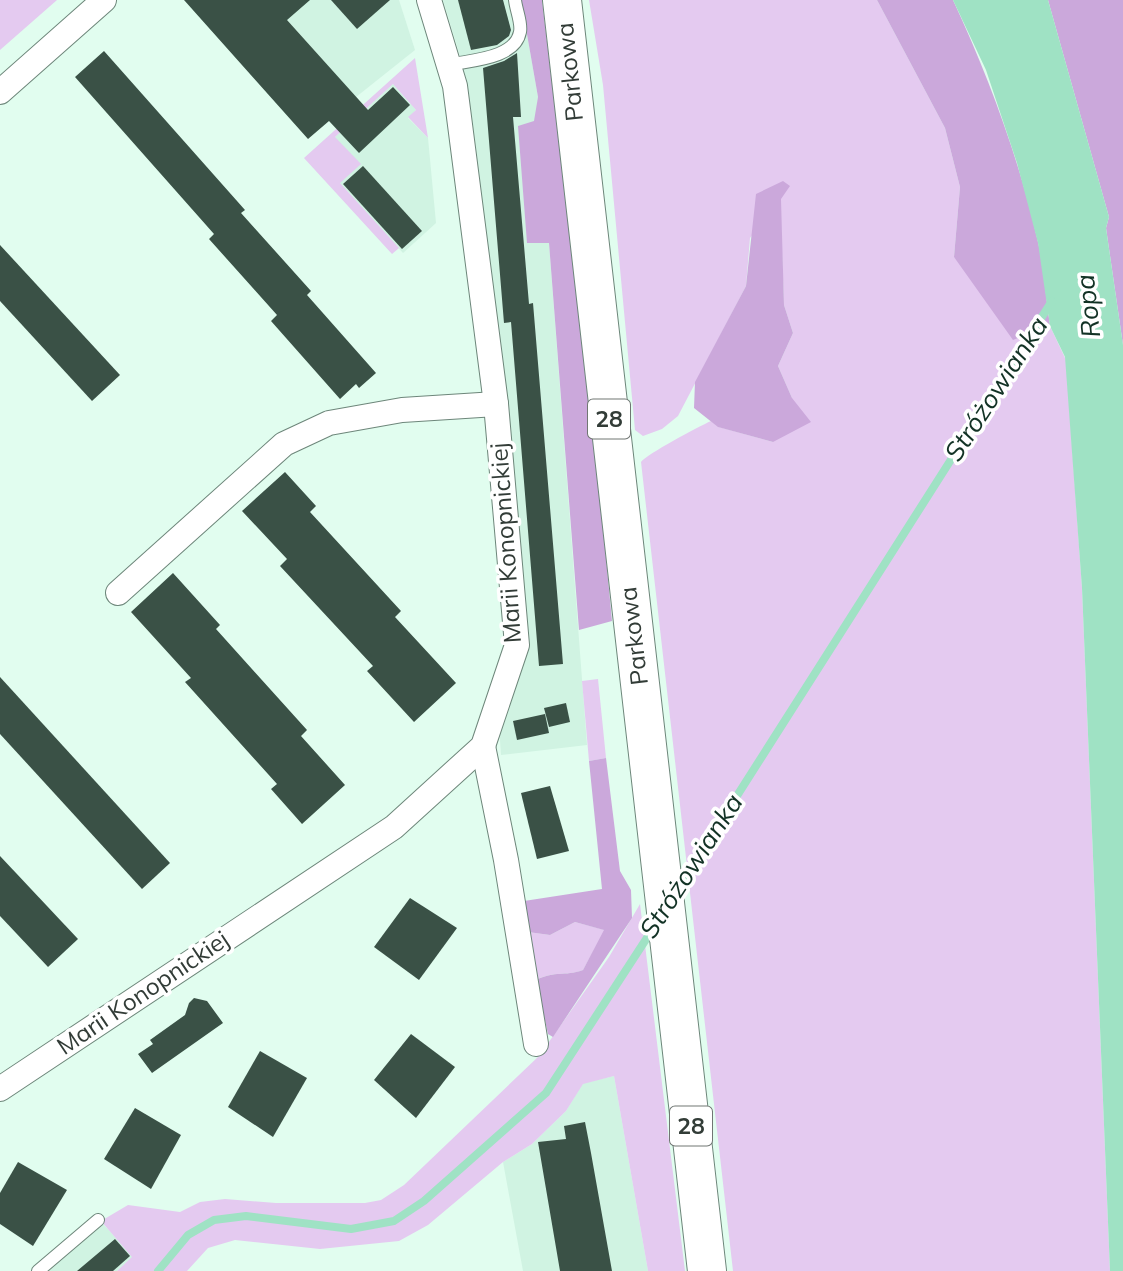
<svg xmlns="http://www.w3.org/2000/svg" width="1123" height="1271" font-family="Mulish,sans-serif">
	<rect width="100%" height="100%" fill="#e1fdef"/>
	<g fill="#d0f3e2">
		<polygon points="269,0 399,0 415,50 356,97"/>
		<polygon points="443,0 521,0 538,97 527,243 549,243 587,745 501,755 499,725 525,651 464,69"/>
		<polygon points="393,84 416,110 408,118 428,138 436,223 403,253 340,183 335,137"/>
		<polygon points="614,1076 648,1271 523,1271 503,1162 532,1144 566,1111 583,1083"/>
		<polygon points="96,1216 133,1257 117,1271 31,1271"/>
	</g>
	<g fill="#e4caf0">
		<polygon points="0,0 57,0 0,50"/>
		<path d="M589,0H877L945,128L960,187L954,257L1042,330L1050,326L1066,360L1082,588L1110,1271H733L641,462C647,454 698,427 711,421L719,427L773,442L792,398L778,366L793,333L784,305L780,199L790,186L750,238L746,286L678,416L662,429L643,436L635,430L603,85Z"/>
		<polygon points="415,58 428,138 408,117 416,110 393,84 335,137 361,164 340,183 399,248 392,254 304,158"/>
		<polygon points="598,679 606,758 589,761 582,681"/>
		<polygon points="640,904 685,1271 648,1271 614,1076 583,1084 566,1111 532,1144 503,1162 428,1225 399,1241 320,1249 235,1240 208,1248 187,1271 117,1271 132,1257 101,1221 128,1205 180,1212 200,1202 225,1199 276,1203 365,1203 381,1200 404,1185 539,1056 609,957"/>
		<path d="M575,922L605,930L583,970C564,977 556,970 536,980L528,932L550,935Z"/>
	</g>
	<g fill="#cba8db">
		<polygon points="521,0 542,0 596,453 612,621 579,630 549,243 527,243 518,126 534,121 538,97"/>
		<path d="M877,0H953C989,78 1019,158 1038,242C1044,269 1046,298 1050,326L1013,340L954,257L960,187L945,128Z"/>
		<polygon points="1048,0 1123,0 1123,345 1106,228 1109,217"/>
		<polygon points="783,181 790,186 781,199 784,305 793,333 778,366 792,398 811,422 773,442 718,427 694,408 695,382 746,286 756,194"/>
		<path d="M606,758L620,871L631,890L632,918L553,1037L548,1034L536,980C557,970 563,977 583,970L604,930L575,922L550,935L528,932L524,901L602,889L589,761Z"/>
	</g>
	<polygon fill="#9fe2c4" points="953,0 1048,0 1109,217 1106,228 1123,345 1123,1271 1110,1271 1082,588 1065,357 1050,326 1038,243 1017,163 986,70"/>
	<g fill="none" stroke-linecap="round" stroke-linejoin="round">
		<g stroke="#9fe2c4" stroke-width="8">
			<polyline points="677,890 1052,301"/>
			<polyline points="158,1271 188,1235 214,1220 246,1216 351,1229 394,1221 424,1201 546,1093 654,927"/>
		</g>
	</g>
	<g fill="#3a5146">
		<polygon points="184,0 310,0 287,20 368,110 393,87 410,105 359,153 329,121 308,139"/>
		<polygon points="331,0 390,0 357,29"/>
		<polygon points="458,0 503,0 511,30 509,36 497,45 471,50"/>
		<polygon points="104,51 245,210 241,213 311,291 307,295 376,373 359,388 356,384 340,399 271,321 277,315 209,239 214,234 75,77"/>
		<polygon points="517,53 521,117 513,117 529,304 533,303 563,664 539,666 511,322 504,323 483,68 504,61"/>
		<polygon points="363,166 422,231 402,249 343,184"/>
		<polygon points="0,245 120,375 92,401 0,301"/>
		<polygon points="285,472 316,506 310,512 401,611 395,617 456,683 414,722 367,671 373,666 280,566 287,559 242,511"/>
		<polygon points="173,573 220,625 216,629 307,730 301,736 345,785 302,824 271,789 277,784 185,682 191,678 131,612"/>
		<polygon points="0,677 170,863 142,889 0,734"/>
		<polygon points="566,703 570,722 549,727 544,708"/>
		<polygon points="545,714 549,733 517,740 513,721"/>
		<polygon points="550,786 569,851 537,859 521,793"/>
		<polygon points="0,856 78,939 48,967 0,916"/>
		<polygon points="410,898 457,928 419,980 374,947"/>
		<polygon points="194,998 207,1001 223,1023 152,1073 138,1054 153,1044 150,1040 185,1015 189,1003"/>
		<polygon points="411,1034 455,1067 416,1118 374,1080"/>
		<polygon points="260,1051 307,1078 273,1137 228,1107"/>
		<polygon points="135,1108 181,1135 151,1189 104,1159"/>
		<polygon points="585,1122 591,1153 612,1271 560,1271 538,1142 566,1139 564,1126"/>
		<polygon points="18,1162 67,1190 33,1246 0,1224 0,1193"/>
		<polygon points="115,1239 130,1256 113,1271 77,1271"/>
	</g>
	<g fill="none" stroke-linecap="round" stroke-linejoin="round">
		<defs>
			<g id="service">
				<path d="M449,65C470,60 515,59 520,32C522,23 516,10 515,0"/>
				<polyline points="38,1271 98,1220"/>
			</g>
			<g id="minor">
				<polyline points="0,92 104,0"/>
				<polyline points="118,593 284,444 329,423 402,410 496,404"/>
				<polyline points="483,746 506,860 536,1044"/>
				<polyline points="0,1089 394,827 483,746 517,645 496,404 455,86 429,0"/>
			</g>
			<polyline id="primary" points="562,0 707,1271"/>
		</defs>
		<use href="#service" stroke="#6d867a" stroke-width="14"/>
		<use href="#minor" stroke="#6d867a" stroke-width="26"/>
		<use href="#primary" stroke="#6d867a" stroke-width="40"/>
		<use href="#service" stroke="#fff" stroke-width="12"/>
		<use href="#minor" stroke="#fff" stroke-width="24"/>
		<use href="#primary" stroke="#fff" stroke-width="38"/>
	</g>
	<g text-anchor="middle" stroke-width="7" stroke-linejoin="round" paint-order="stroke">
		<g fill="#fff" stroke="#707673" stroke-width="2">
			<rect x="588" y="399.5" width="42" height="39" rx="5"/>
			<rect x="670" y="1106.5" width="42" height="39" rx="5"/>
		</g>
		<g font-size="23" font-weight="bold" fill="#323c37">
			<text x="609" y="427">28</text>
			<text x="691" y="1134">28</text>
		</g>
		<g font-size="24" fill="#323c37" stroke="#fff">
			<text transform="translate(570 72) rotate(-96)" y="8">Parkowa</text>
			<text transform="translate(506 543) rotate(-94)" y="8">Marii Konopnickiej</text>
			<text transform="translate(634 636) rotate(-97)" y="8">Parkowa</text>
			<text transform="translate(143 993) rotate(-34)" y="8">Marii Konopnickiej</text>
		</g>
		<g font-size="26" font-style="italic" fill="#123225" stroke="#fff">
			<text transform="translate(1088 306) rotate(-96)" y="9">Ropa</text>
			<text transform="translate(996 389) rotate(-57)" y="9">Stróżowianka</text>
			<text transform="translate(691 866) rotate(-57)" y="9">Stróżowianka</text>
		</g>
	</g>
</svg>
